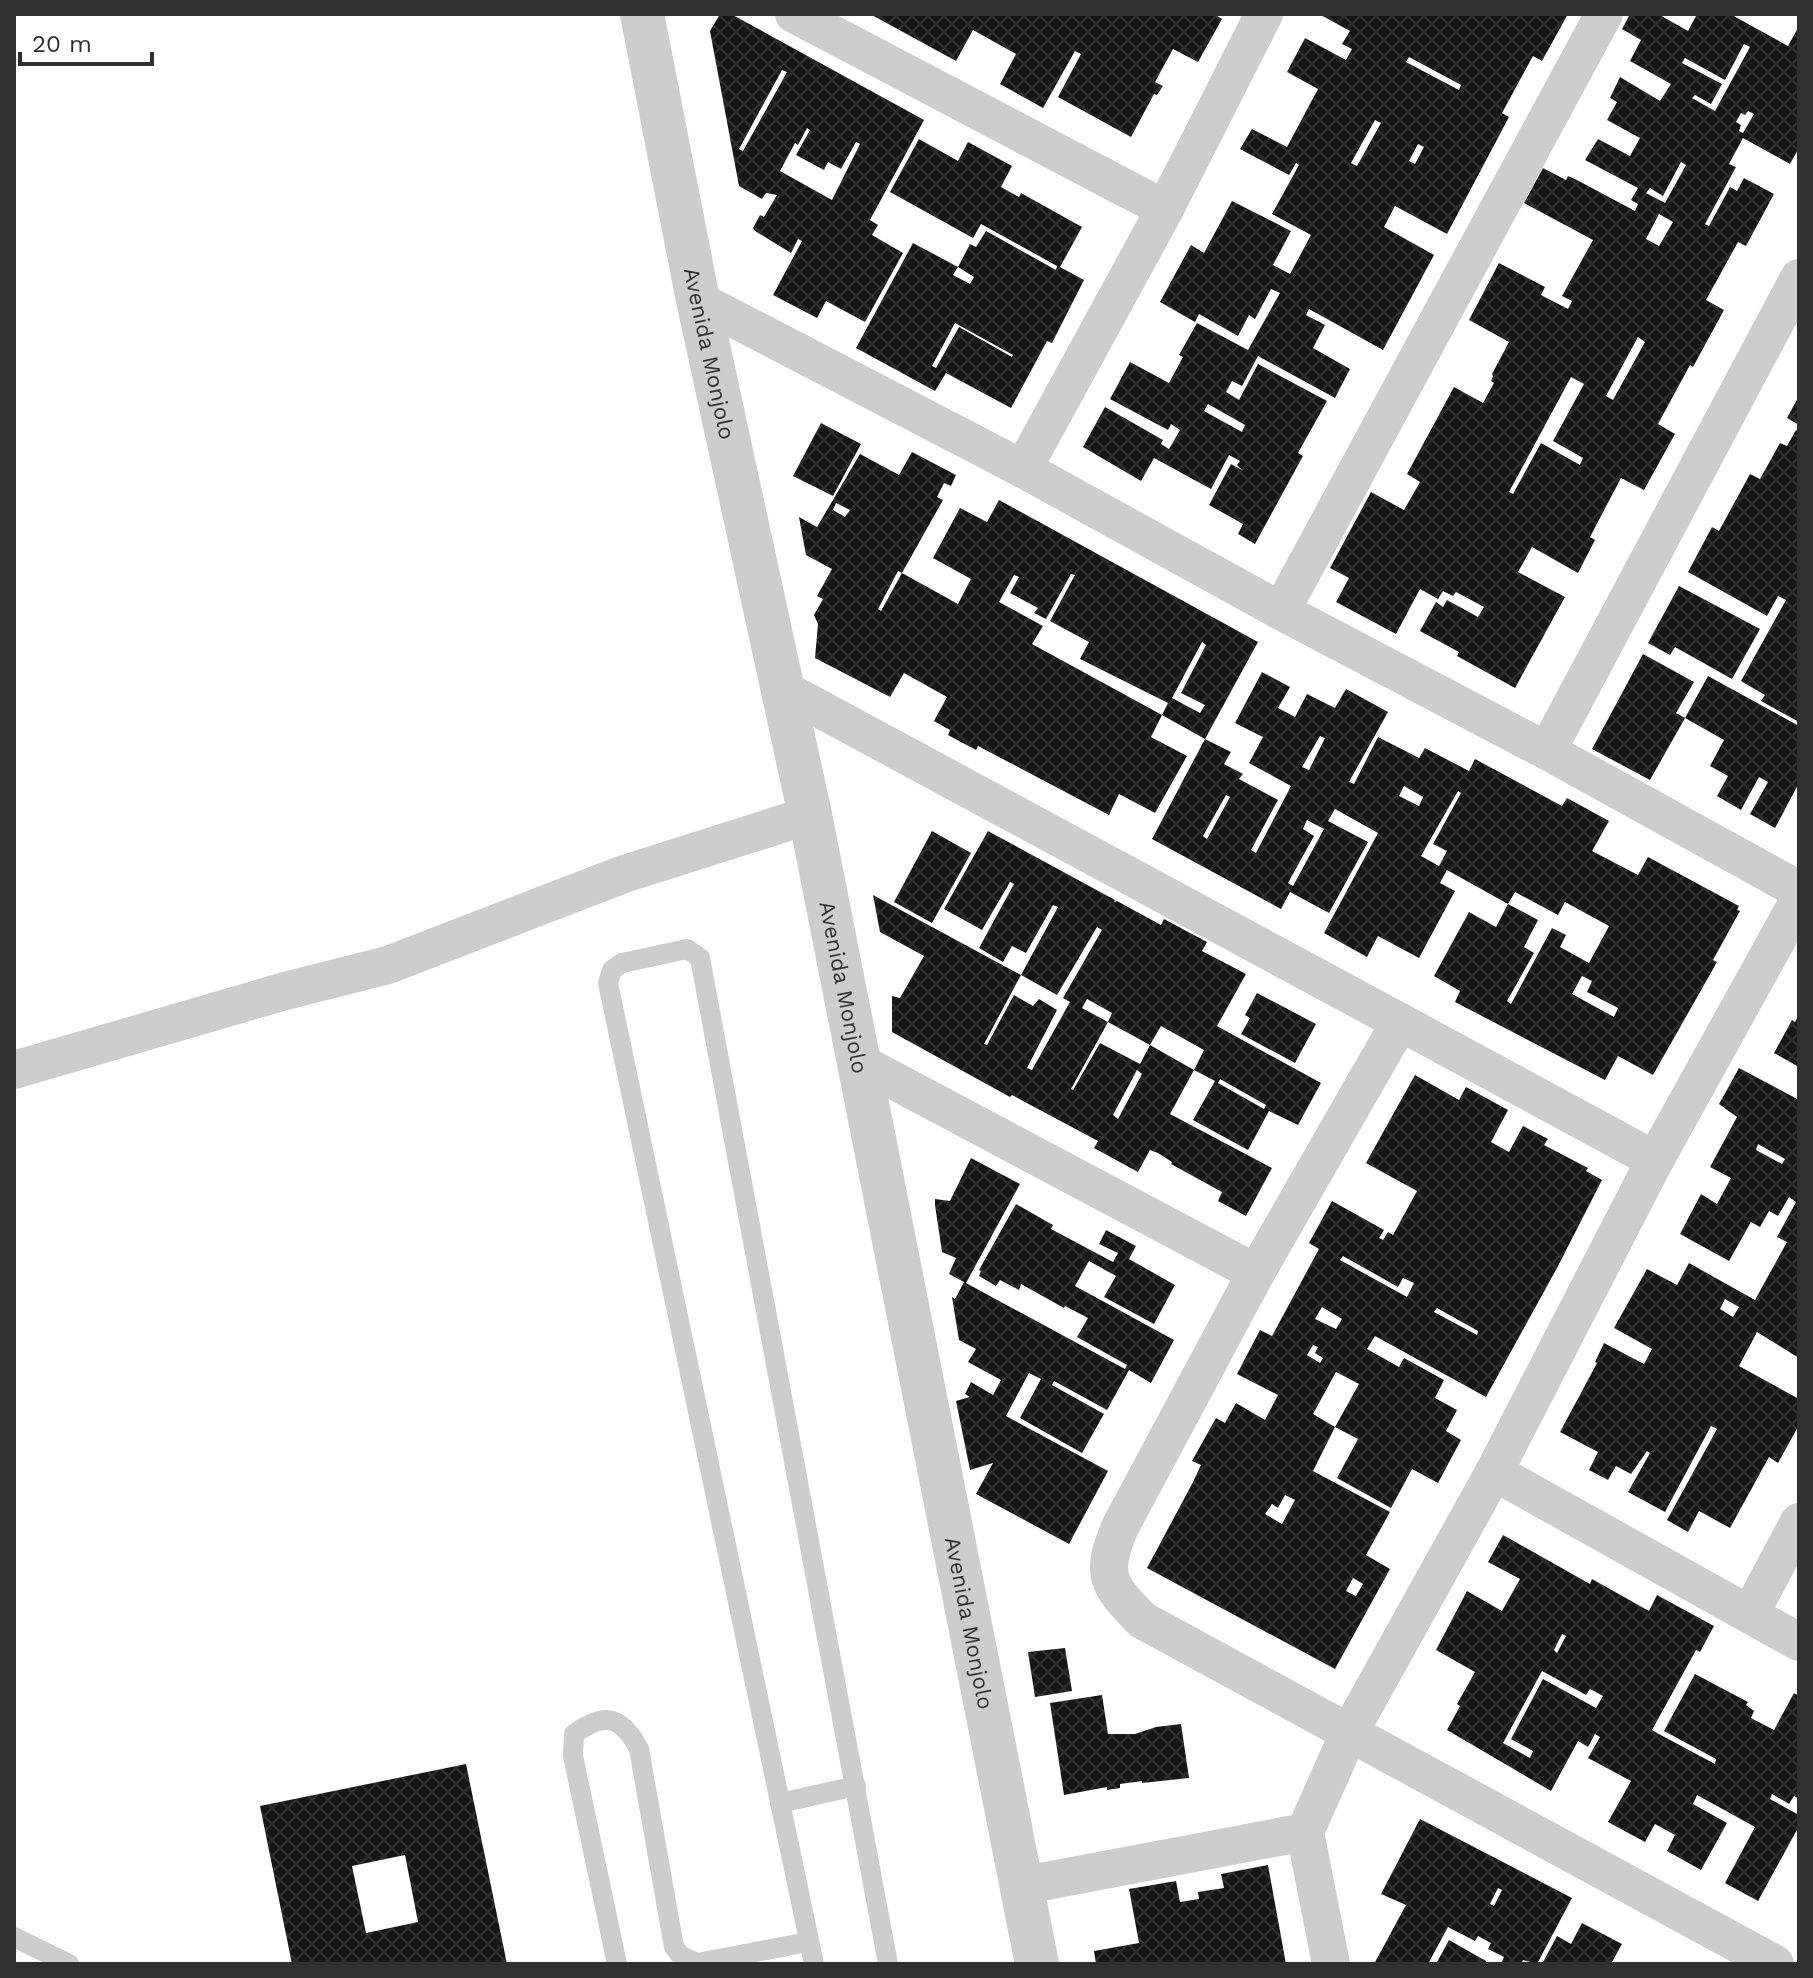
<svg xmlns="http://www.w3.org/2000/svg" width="1813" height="1978" font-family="'Work Sans',sans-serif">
	<defs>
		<pattern id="building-cross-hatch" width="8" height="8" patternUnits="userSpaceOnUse" patternTransform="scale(2)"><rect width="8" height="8" fill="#171717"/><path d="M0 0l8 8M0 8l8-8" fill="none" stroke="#303030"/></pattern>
	</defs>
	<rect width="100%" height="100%" fill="#fff"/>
	<g fill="url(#building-cross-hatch)" fill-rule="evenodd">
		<path d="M720,14H731L924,120L870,220L878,225L872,235L903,253L865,322L826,301L817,318L773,295L802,241L798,239L791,253L755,231L753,228L760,215L764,217L777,195L766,193L762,199L739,186L710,31ZM782,70L787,72L743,151L739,149ZM807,128L810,130L796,155L824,170L828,162L841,169L856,142L860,144L832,200L780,171L795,143L798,145Z"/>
		<polygon points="870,14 1214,14 1222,19 1198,62 1173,49 1155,82 1163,86 1157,95 1154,94 1131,137 1058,97 1081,54 1075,51 1043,108 1000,84 1016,54 973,30 956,61"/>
		<path d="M1319,14H1568L1542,61L1533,56L1502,113L1509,117L1447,234L1395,206L1384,227L1434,255L1383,350L1309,309L1306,315L1325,325L1313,348L1350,369L1335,398L1258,356L1242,386L1232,381L1226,392L1239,400L1258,364L1327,401L1298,453L1303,456L1255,544L1238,534L1243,524L1209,505L1231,464L1242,470L1237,465L1240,461L1229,455L1211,489L1154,458L1141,481L1083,447L1105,407L1163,440L1161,444L1169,449L1180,430L1171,424L1168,430L1110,399L1130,362L1169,383L1183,357L1179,355L1197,323L1248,350L1280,293L1271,289L1255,319L1249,315L1238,336L1199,314L1195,322L1160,302L1191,245L1204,253L1232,201L1291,231L1273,265L1290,274L1311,235L1272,214L1299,165L1296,163L1289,175L1240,149L1252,129L1287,147L1318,89L1287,72L1305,38L1346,60L1352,49L1342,44L1350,31ZM1409,57L1461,85L1459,90L1406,62ZM1375,120L1381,123L1357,166L1351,163ZM1418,144L1424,147L1415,164L1409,161ZM1208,404L1245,425L1242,432L1204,411Z"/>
		<path d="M1630,14H1658L1688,31L1697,14H1730L1788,46L1799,26V148L1790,164L1743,138L1729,164L1736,167L1705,224L1709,226L1730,187L1737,191L1744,178L1774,194L1746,246L1738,242L1706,300L1724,310L1693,367L1690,365L1658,424L1675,434L1644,490L1621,478L1590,537L1595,540L1578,573L1532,547L1518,572L1565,597L1515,688L1457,656L1459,652L1420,631L1436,602L1443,607L1447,600L1478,617L1484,607L1456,592L1453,596L1443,591L1438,599L1420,589L1396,634L1336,602L1349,578L1330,568L1371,492L1404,510L1420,482L1407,474L1454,387L1483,403L1494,383L1491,381L1493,376L1492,374L1509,342L1469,320L1499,263L1545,287L1541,295L1568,309L1572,301L1562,296L1593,240L1524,203L1543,168L1566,180L1568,176L1575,179L1635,211L1638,204L1631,200L1638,188L1585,160L1598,139L1630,156L1640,138L1607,120L1617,102L1610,98L1620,77L1660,101L1671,84L1630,61L1641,40L1622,29ZM1744,44L1750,47L1715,111L1692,98L1695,95L1711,104L1722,84L1682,63L1685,58L1725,80ZM1748,111L1754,114L1743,133L1739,131L1741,125L1736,122L1741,113L1745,115ZM1681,162L1686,165L1665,203L1646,193L1650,188L1663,196ZM1659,214L1673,222L1659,246L1646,239ZM1638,337L1645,342L1613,400L1606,396ZM1571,377L1584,384L1553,441L1583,458L1580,465L1541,443L1513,494L1509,492Z"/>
		<path d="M919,139L958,161L968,142L1012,166L1001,187L1019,197L1021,193L1082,227L1060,267L1084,280L1052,343L1047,341L1011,408L946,373L935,391L856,348L913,243L958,267L953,275L970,284L974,277L958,267L970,244L976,247L986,231L1056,270L1057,266L981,224L973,238L890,192ZM955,323L1013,355L1012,357L959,327L936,368L932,366Z"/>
		<polygon points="1799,396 1799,425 1787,418"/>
		<polygon points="821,423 861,444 833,496 793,476"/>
		<polygon points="1796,430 1799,432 1799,722 1761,701 1765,695 1741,681 1786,600 1778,596 1767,616 1688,572 1712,527 1719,531 1750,474 1760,479 1780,443 1787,446"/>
		<path d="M912,452L956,475L951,486L944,483L937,497L943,500L902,573L898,571L878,609L881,611L902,573L958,604L971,579L933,558L960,508L987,522L999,500L1258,642L1205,739L1162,715L1168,703L1080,659L1089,642L1050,621L1075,575L1071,574L1046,619L1034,613L1038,608L1010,593L1019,577L1014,575L999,602L1043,626L1032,644L1162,715L1151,737L1187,756L1155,813L1119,794L1109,815L978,746L976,750L959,741L948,735L950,730L934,721L947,697L904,673L890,697L815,658L818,624L814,615L823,599L817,596L832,569L806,555L799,517L817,527L860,454L899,475ZM836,503L850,510L845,517L833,510ZM1202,642L1206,645L1181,693L1205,705L1200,713L1172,698Z"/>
		<polygon points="1679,586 1760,629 1732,679 1675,647 1670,655 1648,643"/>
		<polygon points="1643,654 1694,682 1676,713 1685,718 1650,780 1592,749"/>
		<path d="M1262,672L1290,687L1278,708L1295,717L1307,694L1335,708L1346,689L1388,712L1349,782L1354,784L1378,737L1419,758L1425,748L1469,771L1475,759L1562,806L1567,798L1609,821L1592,851L1638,875L1648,857L1739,906L1737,910L1740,911L1713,960L1717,962L1653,1075L1618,1056L1605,1080L1455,1002L1460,991L1434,976L1469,912L1496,927L1508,904L1447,870L1440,883L1455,891L1419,958L1378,936L1367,957L1324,933L1378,833L1335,809L1328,821L1368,842L1329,913L1290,892L1281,909L1152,839L1205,739L1231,752L1224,764L1243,774L1239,779L1278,800L1251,850L1256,853L1291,786L1249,763L1263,737L1235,723ZM1320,736L1325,738L1309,770L1302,767ZM1404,786L1423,797L1419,806L1399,796ZM1458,791L1461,793L1433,844L1447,851L1439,866L1421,856ZM1226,795L1230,797L1207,839L1203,836ZM1307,820L1324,829L1293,886L1288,883L1314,836L1303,829ZM1515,892L1558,915L1565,902L1609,926L1589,963L1560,947L1566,935L1552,928L1511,1004L1507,1001L1534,953L1524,947L1538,920L1508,904ZM1582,976L1592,981L1587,992L1618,1008L1614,1017L1572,994Z"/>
		<polygon points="1708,676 1799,726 1799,783 1775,828 1750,814 1768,782 1759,777 1741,810 1717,796 1728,776 1710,766 1724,740 1685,718"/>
		<polygon points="932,831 971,853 932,923 894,902"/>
		<path d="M988,831L1115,900L1114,902L1117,901L1161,925L1164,919L1207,942L1202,951L1246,974L1217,1026L1321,1083L1298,1125L1269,1111L1248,1150L1193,1120L1215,1081L1194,1070L1204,1050L1161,1026L1150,1045L1108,1022L1112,1013L1087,999L1082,1008L1108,1022L1071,1089L1073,1090L1100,1043L1140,1064L1150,1045L1194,1070L1170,1114L1272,1168L1246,1216L1218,1201L1222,1192L1171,1164L1172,1162L1158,1153L1150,1150L1138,1172L1094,1148L1098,1141L1012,1095L1010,1097L892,1032V996L900,998L924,956L880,932L873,895L1021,975L1058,907L1053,905L1026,953L1012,946L1003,962L979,948L1014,884L1010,882L982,930L944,909ZM1097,927L1102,930L1063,998L1070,1002L1032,1070L1027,1068L1057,1010L1039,999L1033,1006L1014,995L987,1045L984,1044L1021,975L1057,995ZM1137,1070L1142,1074L1118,1119L1113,1115ZM1220,1079L1266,1105L1264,1109L1218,1083Z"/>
		<polygon points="1257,993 1316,1024 1295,1063 1241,1034 1250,1018 1245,1015"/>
		<polygon points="1799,1014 1799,1067 1774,1053 1792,1020 1795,1022"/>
		<path d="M1739,1068L1799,1100V1358L1757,1332L1739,1366L1799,1399V1425L1778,1463L1769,1457L1730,1528L1699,1511L1688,1532L1667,1520L1717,1429L1711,1426L1665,1512L1628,1492L1650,1453L1647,1451L1631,1474L1616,1466L1608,1480L1589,1470L1598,1452L1560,1432L1597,1363L1595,1362L1604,1343L1644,1364L1652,1349L1614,1328L1647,1269L1677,1285L1689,1263L1755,1300L1787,1242L1777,1237L1796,1202L1789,1197L1778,1216L1769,1211L1760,1227L1751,1222L1729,1261L1680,1234L1701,1194L1717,1204L1731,1178L1710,1167L1737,1117L1719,1104ZM1758,1144L1785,1159L1782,1164L1756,1150ZM1725,1299L1739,1307L1733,1317L1720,1309Z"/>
		<path d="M1415,1075L1459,1100L1466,1087L1508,1110L1491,1142L1509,1152L1523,1126L1548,1139L1544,1145L1588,1168L1586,1171L1602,1180L1557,1268L1486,1397L1375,1336L1367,1349L1399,1367L1404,1358L1444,1380L1435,1398L1457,1410L1446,1431L1461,1440L1438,1483L1412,1469L1391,1508L1337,1478L1358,1439L1335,1427L1359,1384L1336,1372L1313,1414L1335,1427L1313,1471L1390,1512L1366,1555L1390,1569L1335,1669L1147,1568L1192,1484L1201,1465L1192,1461L1216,1418L1225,1423L1236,1403L1265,1420L1278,1395L1237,1374L1260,1330L1272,1336L1319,1249L1309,1243L1332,1201L1384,1230L1379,1238L1383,1240L1388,1232L1393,1235L1417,1191L1366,1163ZM1343,1256L1398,1287L1403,1278L1414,1283L1407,1297L1340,1260ZM1322,1307L1342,1319L1336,1329L1315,1319ZM1437,1308L1478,1331L1477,1335L1434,1312ZM1313,1345L1318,1347L1315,1353L1323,1358L1320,1363L1307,1355ZM1285,1495L1295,1500L1282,1524L1265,1514L1272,1504L1278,1508ZM1353,1578L1363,1584L1356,1596L1346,1591Z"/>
		<polygon points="971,1158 1020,1184 966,1283 1125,1369 1127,1365 1077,1337 1088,1318 1065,1306 1064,1308 1021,1284 1019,1290 1000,1280 996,1286 979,1276 981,1271 979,1270 1016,1204 1053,1225 1051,1229 1113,1262 1118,1253 1099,1244 1106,1230 1136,1246 1129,1259 1175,1285 1154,1324 1104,1297 1116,1276 1089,1261 1075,1286 1174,1340 1151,1383 1129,1370 1107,1410 1054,1381 1052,1385 1104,1414 1082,1453 1020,1418 1041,1379 1029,1373 1006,1416 1108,1471 1069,1544 976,1494 993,1463 970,1470 956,1401 970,1397 965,1394 971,1382 993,1395 1001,1380 968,1362 976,1349 959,1340 952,1297 955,1299 964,1282 949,1274 956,1258 942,1252 935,1205 935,1199 950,1201"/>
		<path d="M1503,1535L1590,1584L1592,1579L1649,1611L1657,1595L1714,1626L1700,1652L1696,1650L1652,1730L1657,1733L1715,1764L1716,1759L1664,1731L1695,1674L1748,1702L1746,1705L1754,1711L1751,1718L1774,1730L1794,1693L1799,1696V1799L1794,1796L1789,1804L1772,1794L1770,1799L1799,1815V1826L1758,1901L1725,1883L1755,1827L1697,1795L1693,1804L1727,1823L1701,1870L1667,1851L1675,1835L1655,1824L1645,1842L1608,1822L1631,1781L1588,1758L1600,1737L1595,1734L1588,1747L1578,1741L1551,1791L1447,1730L1460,1706L1457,1704L1475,1672L1436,1650L1467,1591L1502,1611L1520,1579L1488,1562ZM1562,1634L1566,1636L1557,1653L1554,1650ZM1542,1671L1586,1695L1590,1689L1603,1696L1596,1708L1543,1679L1511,1739L1533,1751L1530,1758L1503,1743Z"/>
		<polygon points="1065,1648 1072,1691 1035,1697 1028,1652"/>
		<polygon points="1102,1695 1108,1734 1135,1734 1156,1727 1181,1724 1189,1778 1142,1783 1142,1781 1120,1784 1120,1788 1107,1790 1107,1787 1064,1795 1050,1703"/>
		<path d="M466,1764L507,1964H292L260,1806ZM405,1855L418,1922L366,1933L352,1866Z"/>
		<path d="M1420,1819L1572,1898L1537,1964L1523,1960L1521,1964H1501L1504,1957L1488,1949L1491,1943L1478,1936L1475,1941L1448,1927L1428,1964H1374L1406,1905L1381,1894ZM1498,1888L1502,1890L1494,1906L1490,1904Z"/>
		<polygon points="1268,1865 1286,1964 1096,1964 1094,1951 1139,1943 1129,1889 1176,1881 1180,1902 1199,1899 1198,1892 1224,1888 1221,1874"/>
		<polygon points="1582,1923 1622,1944 1611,1964 1542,1964 1557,1936 1571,1944"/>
		<polygon points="1449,1940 1486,1961 1485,1964 1436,1964"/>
	</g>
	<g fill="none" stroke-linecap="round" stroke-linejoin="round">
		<g stroke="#cdcdcd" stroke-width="20">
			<polyline points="780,1803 856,1786"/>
			<polyline points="14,1937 69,1964"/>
			<path d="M617,1964L573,1756L574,1734C604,1712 621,1715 639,1749L674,1947L681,1956L697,1963L808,1942"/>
			<polyline points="814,1964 608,983 612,970 622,963 687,949 700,958 703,974 888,1964"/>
		</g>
		<g stroke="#cdcdcd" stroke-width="38">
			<polyline points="794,14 1165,209"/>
			<polyline points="698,300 1023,469 1281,611 1547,751 1799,890"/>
			<polyline points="1023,469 1165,209 1264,14"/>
			<polyline points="1281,611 1604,14"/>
			<polyline points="783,689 1400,1022"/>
			<polyline points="1547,751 1799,278"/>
			<polyline points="859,1062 1256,1273"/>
			<polyline points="14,1070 285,991 388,965 624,874 810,815"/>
			<path d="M1655,1160L1400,1022L1256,1273L1120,1527C1100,1575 1107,1584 1142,1620L1775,1964"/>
			<polyline points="1494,1472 1799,1642"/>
			<polyline points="1750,1614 1799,1522"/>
			<polyline points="1020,1886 1305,1832"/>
			<polyline points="1331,1964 1305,1832 1349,1733 1494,1472 1655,1160 1799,900"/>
		</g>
		<path stroke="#cdcdcd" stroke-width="44" id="s1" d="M642,14L698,300L810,815L1037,1964"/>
	</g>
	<g text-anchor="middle" stroke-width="8" stroke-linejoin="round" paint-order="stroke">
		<g font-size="22" fill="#303030" stroke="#fff">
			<text dy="8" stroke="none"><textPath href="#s1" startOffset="346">Avenida Monjolo</textPath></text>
			<text dy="8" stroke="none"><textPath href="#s1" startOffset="994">Avenida Monjolo</textPath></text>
			<text dy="8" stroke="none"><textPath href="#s1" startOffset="1642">Avenida Monjolo</textPath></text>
		</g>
	</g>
	<rect width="1813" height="1978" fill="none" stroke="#303030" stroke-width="32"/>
	<path d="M20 52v12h132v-12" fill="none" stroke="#303030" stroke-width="4"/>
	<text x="32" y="52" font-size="24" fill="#303030" stroke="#ffffff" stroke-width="6" paint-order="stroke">20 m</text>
</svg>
